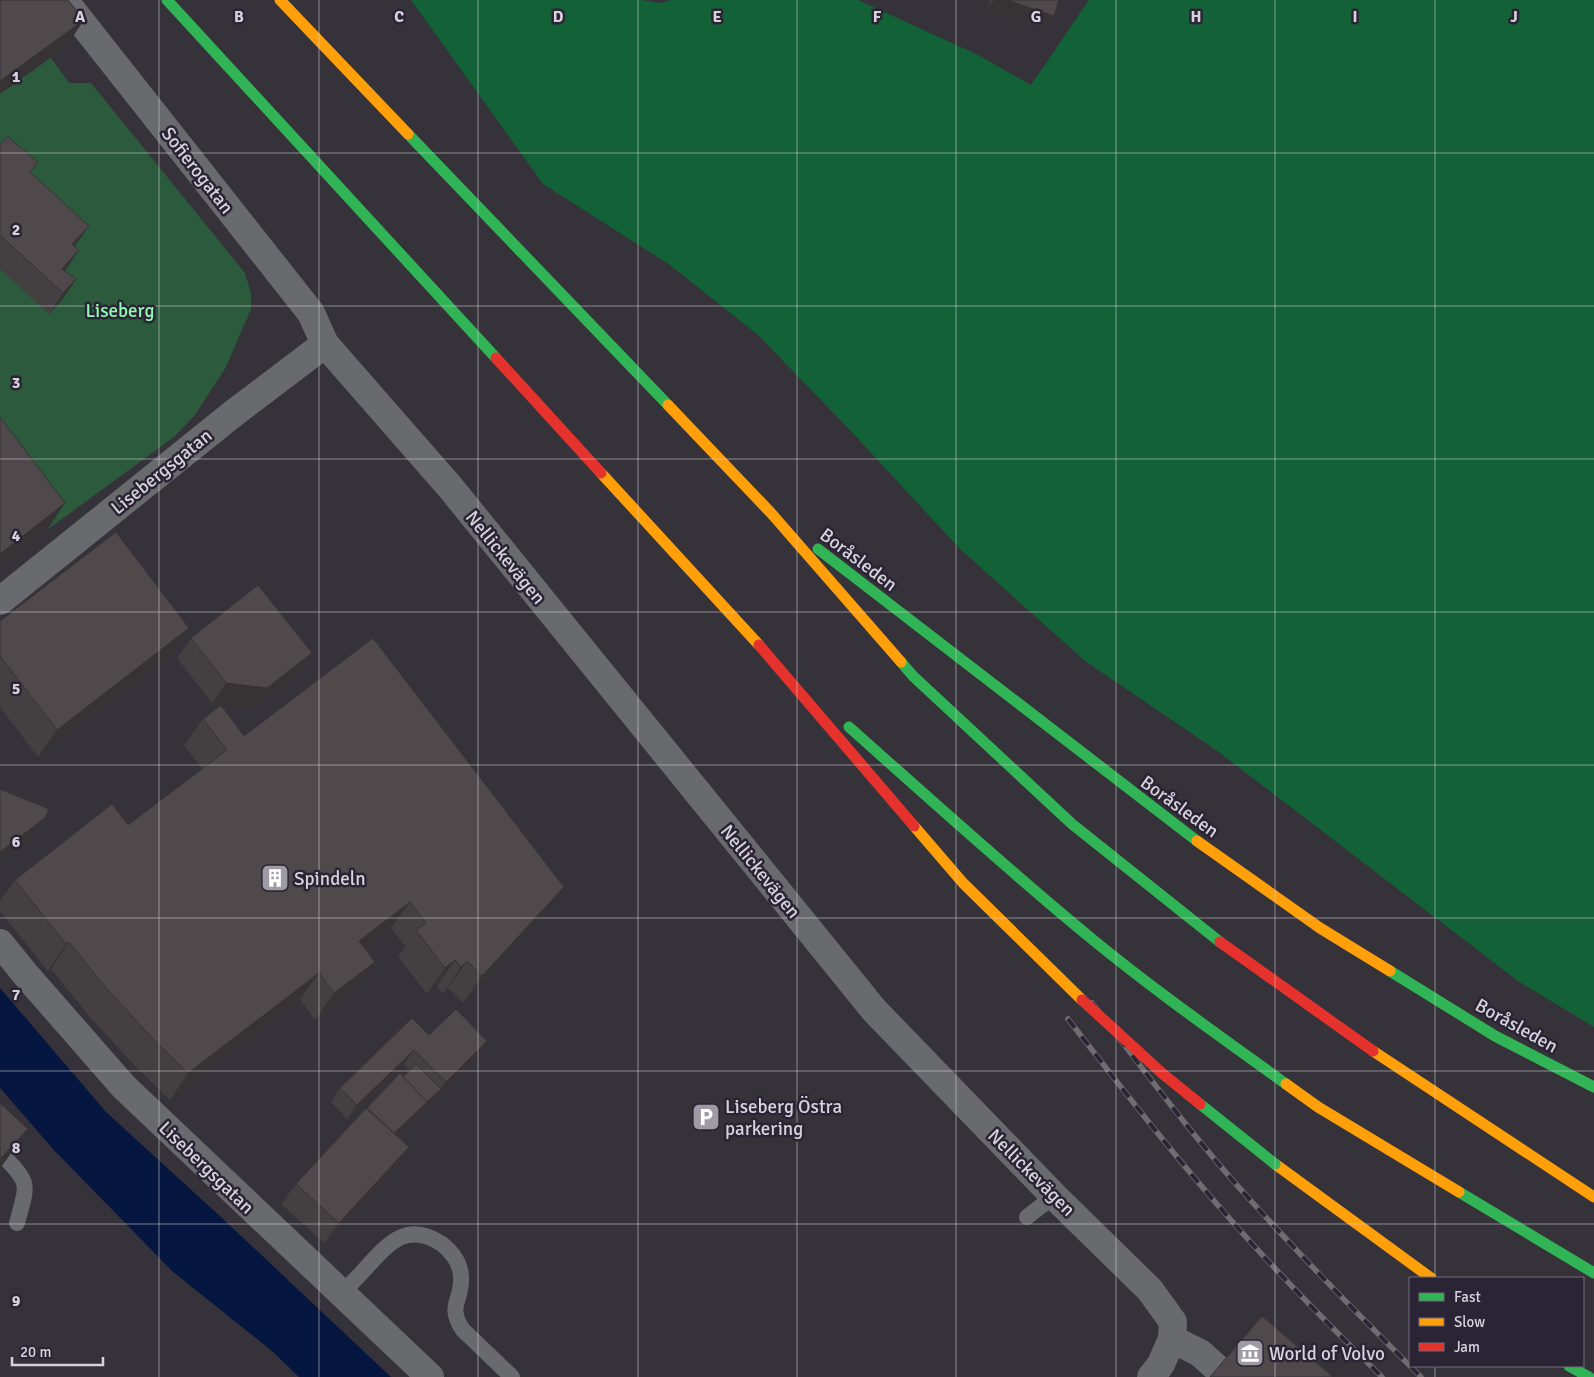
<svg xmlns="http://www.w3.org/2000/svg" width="1594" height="1377" font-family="Signika,sans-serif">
	<rect width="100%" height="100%" fill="#36323a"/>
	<polygon fill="#2c5a3d" points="0,0 66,47 51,58 69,83 91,83 245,273 251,293 251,309 226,367 195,415 174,437 47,530 0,468"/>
	<polygon fill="#126137" points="411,0 642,0 660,3 671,0 858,0 976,54 1031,85 1089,0 1594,0 1594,1027 1518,981 1216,750 1085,661 960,549 848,428 758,335 670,265 543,184"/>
	<polygon fill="#051740" points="0,988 106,1112 222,1218 391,1377 299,1377 272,1351 172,1271 53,1149 0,1088"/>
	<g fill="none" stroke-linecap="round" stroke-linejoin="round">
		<g stroke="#696a6e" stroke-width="16">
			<path d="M0,1153C31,1184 28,1182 17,1223"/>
			<polyline points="1027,1217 1054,1196"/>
			<path d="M341,1294C349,1286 357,1278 365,1269C387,1245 406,1220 442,1244C452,1252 460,1262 461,1276C463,1301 446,1305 463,1330L512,1377"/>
		</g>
		<g stroke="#696a6e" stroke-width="28">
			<polyline points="64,0 311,313 325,344 450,487 874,1010 1054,1196 1150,1290 1173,1322 1172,1339 1161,1364 1151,1377"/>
			<polyline points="0,601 234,413 325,344"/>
			<polyline points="0,943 26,975 124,1087 430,1377"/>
			<polyline points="1172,1339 1200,1353 1219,1370"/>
		</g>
		<g stroke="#30b455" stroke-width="11">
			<polyline points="167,0 496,358"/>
			<polyline points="408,134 668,405"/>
			<polyline points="818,549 1197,841"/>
			<polyline points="901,662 913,676 1072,824 1220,942"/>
			<path d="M849,727C929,798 1009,871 1092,939C1154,990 1221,1037 1286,1084"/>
			<polyline points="1390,971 1495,1036 1594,1087"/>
			<polyline points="1459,1192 1594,1273"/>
			<polyline points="1569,1366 1589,1377"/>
		</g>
		<g stroke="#ff9f0a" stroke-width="11">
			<polyline points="280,0 408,134"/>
			<polyline points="668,405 771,513 901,662"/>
			<polyline points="601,473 759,645"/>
			<polyline points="914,826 963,883 1082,1000"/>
			<polyline points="1197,841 1320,928 1390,971"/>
			<polyline points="1373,1051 1594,1197"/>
			<polyline points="1286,1084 1318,1107 1459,1192"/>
			<polyline points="1275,1164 1431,1278"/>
		</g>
		<g stroke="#e5322d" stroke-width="11">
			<polyline points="496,358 601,473"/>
			<polyline points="759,645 914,826"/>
			<polyline points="1220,942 1373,1051"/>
		</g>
		<defs>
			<g id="rail">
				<path d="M1092,1003C1144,1070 1195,1140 1253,1203C1307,1263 1364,1320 1421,1377"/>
				<path d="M1068,1019C1121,1087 1173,1155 1230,1219C1278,1274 1330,1326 1382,1377"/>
			</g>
		</defs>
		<use href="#rail" stroke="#6e6e72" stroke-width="5.5"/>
		<use href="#rail" stroke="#2b2434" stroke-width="4" stroke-dasharray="11" stroke-linecap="butt"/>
		<polyline stroke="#30b455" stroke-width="11" points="1200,1104 1275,1164"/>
		<polyline stroke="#e5322d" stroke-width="11" points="1082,1000 1163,1074 1200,1104"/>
	</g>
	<g fill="#443f41">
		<polygon points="990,0 1059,0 1054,16 1044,30 987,10"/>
		<polygon points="0,145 30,173 75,246 65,271 76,279 62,300 49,314 0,269"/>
		<polygon points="0,621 189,628 171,655 38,757 0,707"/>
		<polygon points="191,638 312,653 298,673 253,709 212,703 177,658"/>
		<polygon points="203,719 244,736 545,914 463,1003 448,988 443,994 437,986 427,994 398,957 405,946 391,928 365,949 356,988 315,1020 300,999 170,1100 137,1068 89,1016 51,969 48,971 0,911 0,901 15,880 128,825 202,769 184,745"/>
		<polygon points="429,1035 487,1041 477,1055 436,1096 423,1108 417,1116 397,1135 409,1147 395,1167 324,1243 281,1204 296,1184 367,1108 410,1070 404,1064 347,1119 331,1102 340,1088"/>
	</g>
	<g fill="#373335">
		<polygon points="994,0 1007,0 1054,16 1044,30 987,10"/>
		<polygon points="84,20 66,47 0,94 0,81"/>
		<polygon points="89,226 75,246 72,244"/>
		<polygon points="79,250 65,271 62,269"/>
		<polygon points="76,279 62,300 49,314 63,293"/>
		<polygon points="65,503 47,530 0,566 0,554"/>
		<polygon points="189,628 171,655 38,757 57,730"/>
		<polygon points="312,653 298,673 253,709 212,703 226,683"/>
		<polygon points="45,818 31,839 0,862 0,852"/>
		<polygon points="564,887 545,914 463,1003 482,976"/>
		<polygon points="410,902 391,928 340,968 359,941"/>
		<polygon points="69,942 51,969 48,971 66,944"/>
		<polygon points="455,960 437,986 427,994 445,968"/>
		<polygon points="467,961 448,988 443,994 461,967"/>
		<polygon points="375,962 356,988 315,1020 334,993"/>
		<polygon points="319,973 300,999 170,1100 188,1073"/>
		<polygon points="487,1041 477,1055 436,1096 423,1108 417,1116 379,1152 389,1139 441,1089 446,1082"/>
		<polygon points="414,1050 404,1064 347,1119 357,1105"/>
		<polygon points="28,1129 2,1166 0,1168 0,1159"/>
		<polygon points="409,1147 395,1167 324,1243 339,1223"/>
	</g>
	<g fill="#4f494c" stroke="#373335">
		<polygon points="0,0 68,0 84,20 0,81"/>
		<polygon points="1007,0 1059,0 1054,16"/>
		<polygon points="8,137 38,162 30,172 89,226 72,244 79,250 62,269 76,279 63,293 0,235 0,145"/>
		<polygon points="0,417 65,503 0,554"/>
		<polygon points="116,532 189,628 57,730 0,656 0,621"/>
		<polygon points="258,585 312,653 267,688 226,683 191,638"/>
		<polygon points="373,638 564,887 482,976 467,961 461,967 455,960 445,968 416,930 426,923 410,902 359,941 375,962 334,993 319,973 188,1073 155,1041 107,989 69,942 66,944 15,880 112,804 128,825 227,750 203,719 221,705 244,736"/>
		<polygon points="0,789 49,809 45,818 0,852"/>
		<polygon points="456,1009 487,1041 446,1082 414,1050 357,1105 340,1088 412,1018 429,1035"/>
		<polygon points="416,1064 441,1089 427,1102 403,1077"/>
		<polygon points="400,1073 427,1102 394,1133 367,1108"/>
		<polygon points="0,1103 28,1129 0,1159"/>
		<polygon points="366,1108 409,1147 339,1223 296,1184"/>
		<polygon points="1262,1316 1333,1377 1210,1377"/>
	</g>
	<path fill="none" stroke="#d7d3dd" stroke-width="1" stroke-opacity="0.55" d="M159,0V1377M319,0V1377M478,0V1377M638,0V1377M797,0V1377M956,0V1377M1116,0V1377M1275,0V1377M1435,0V1278M0,153H1594M0,306H1594M0,459H1594M0,612H1594M0,765H1594M0,918H1594M0,1071H1594M0,1224H1594M1435,1366V1377"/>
	<defs>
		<symbol id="building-square" viewBox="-11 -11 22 22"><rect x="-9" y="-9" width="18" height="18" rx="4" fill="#9f9ba4" stroke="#2b2434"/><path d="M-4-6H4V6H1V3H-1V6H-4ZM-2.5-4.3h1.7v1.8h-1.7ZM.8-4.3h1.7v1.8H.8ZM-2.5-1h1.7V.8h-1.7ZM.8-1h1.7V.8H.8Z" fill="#fff"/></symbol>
		<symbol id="parking-square" viewBox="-11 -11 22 22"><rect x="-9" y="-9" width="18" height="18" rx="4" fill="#9f9ba4" stroke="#2b2434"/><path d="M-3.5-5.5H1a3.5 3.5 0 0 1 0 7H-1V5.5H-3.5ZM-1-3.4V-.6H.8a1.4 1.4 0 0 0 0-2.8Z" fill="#fff"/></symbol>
		<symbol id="museum-square" viewBox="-11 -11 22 22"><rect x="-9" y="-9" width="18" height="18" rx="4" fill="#9f9ba4" stroke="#2b2434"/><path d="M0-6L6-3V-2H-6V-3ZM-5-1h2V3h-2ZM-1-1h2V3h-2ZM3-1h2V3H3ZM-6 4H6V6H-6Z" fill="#fff"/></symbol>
	</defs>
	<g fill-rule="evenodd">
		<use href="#building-square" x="259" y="862" width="32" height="32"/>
		<use href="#parking-square" x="690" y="1101" width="32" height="32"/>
		<use href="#museum-square" x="1234" y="1337" width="32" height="32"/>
	</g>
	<g text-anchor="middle" stroke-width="5" stroke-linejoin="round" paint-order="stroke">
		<g font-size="19" fill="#d7d3dd" stroke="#2b2434">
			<text transform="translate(198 170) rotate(52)" y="7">Sofierogatan</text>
			<text transform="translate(161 471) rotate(-39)" y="7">Lisebergsgatan</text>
			<text transform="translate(506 557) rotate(51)" y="7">Nellickevägen</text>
			<text transform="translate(859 559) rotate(37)" y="7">Boråsleden</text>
			<text transform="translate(1180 806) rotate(36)" y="7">Boråsleden</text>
			<text transform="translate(761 871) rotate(51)" y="7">Nellickevägen</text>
			<text transform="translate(1517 1025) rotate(29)" y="7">Boråsleden</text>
			<text transform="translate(207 1167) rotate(44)" y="7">Lisebergsgatan</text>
			<text transform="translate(1032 1172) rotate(45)" y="7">Nellickevägen</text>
		</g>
		<g font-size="19" fill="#90fbb2" stroke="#2b2434">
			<text x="120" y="317">Liseberg</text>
		</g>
		<g font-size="19" fill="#d7d3dd" stroke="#2b2434" text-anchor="start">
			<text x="294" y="885">Spindeln</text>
			<text x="725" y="1113">Liseberg Östra<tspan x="725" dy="22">parkering</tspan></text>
			<text x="1269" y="1360">World of Volvo</text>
		</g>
	</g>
	<g font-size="16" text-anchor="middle" font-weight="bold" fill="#d7d3dd" stroke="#2b2434" stroke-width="5" stroke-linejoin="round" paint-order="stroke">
		<text x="80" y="22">A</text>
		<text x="239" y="22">B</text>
		<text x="399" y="22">C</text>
		<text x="558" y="22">D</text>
		<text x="717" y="22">E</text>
		<text x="877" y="22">F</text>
		<text x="1036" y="22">G</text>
		<text x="1196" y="22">H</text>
		<text x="1355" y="22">I</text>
		<text x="1514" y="22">J</text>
		<text x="16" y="82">1</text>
		<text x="16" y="235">2</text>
		<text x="16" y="388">3</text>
		<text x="16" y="541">4</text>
		<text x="16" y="694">5</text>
		<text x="16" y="847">6</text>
		<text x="16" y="1000">7</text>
		<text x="16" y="1153">8</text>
		<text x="16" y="1306">9</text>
	</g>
	<rect x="1409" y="1277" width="175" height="90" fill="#2b2434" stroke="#706a78"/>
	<rect x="1419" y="1293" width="25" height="8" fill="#30b455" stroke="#706a78"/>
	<text x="1454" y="1302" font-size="15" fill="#d7d3dd">Fast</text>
	<rect x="1419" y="1318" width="25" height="8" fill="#ff9f0a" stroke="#706a78"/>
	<text x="1454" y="1327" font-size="15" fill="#d7d3dd">Slow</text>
	<rect x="1419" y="1343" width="25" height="8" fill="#e5322d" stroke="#706a78"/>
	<text x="1454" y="1352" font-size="15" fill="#d7d3dd">Jam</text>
	<path d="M12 1357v8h91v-8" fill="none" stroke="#d7d3dd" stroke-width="2.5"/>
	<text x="20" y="1357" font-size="15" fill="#d7d3dd" stroke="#2b2434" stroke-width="4" paint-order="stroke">20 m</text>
</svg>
